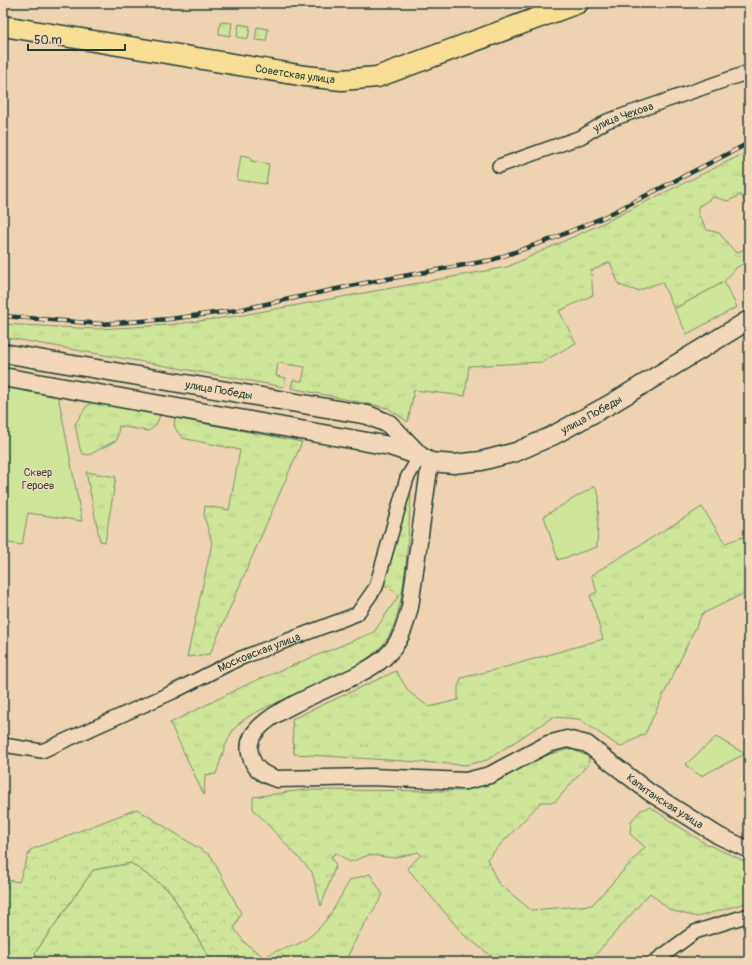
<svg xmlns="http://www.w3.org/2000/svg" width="752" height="965" font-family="Pangolin,sans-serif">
	<defs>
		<pattern id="grass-tufts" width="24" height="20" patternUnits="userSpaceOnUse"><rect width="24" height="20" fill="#cee499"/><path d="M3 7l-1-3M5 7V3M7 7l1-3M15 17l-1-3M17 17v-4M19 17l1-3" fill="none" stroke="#b0c484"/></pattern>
		<pattern id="forest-crowns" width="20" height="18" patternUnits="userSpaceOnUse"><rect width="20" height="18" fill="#cee499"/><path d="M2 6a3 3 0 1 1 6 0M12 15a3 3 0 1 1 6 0" fill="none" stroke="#b0c484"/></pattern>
	</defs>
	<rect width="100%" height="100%" fill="#eed3b1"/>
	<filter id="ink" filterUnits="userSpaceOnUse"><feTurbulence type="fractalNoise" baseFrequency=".025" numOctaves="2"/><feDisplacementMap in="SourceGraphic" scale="8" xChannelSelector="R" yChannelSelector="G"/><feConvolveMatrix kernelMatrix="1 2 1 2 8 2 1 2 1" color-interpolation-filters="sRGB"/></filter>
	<g filter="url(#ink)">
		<g fill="url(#grass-tufts)" stroke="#769066">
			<polygon points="220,22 232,23 230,36 219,34"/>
			<polygon points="239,24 250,26 248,39 237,37"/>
			<polygon points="257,27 268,29 266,41 255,40"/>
			<polygon points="749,151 749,210 741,195 728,201 713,197 698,207 698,214 707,230 719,233 736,253 749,247 749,260 736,268 724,282 674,309 662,282 637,291 619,285 610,262 591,271 593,295 559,311 576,343 542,362 469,366 465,396 414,390 408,422 388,408 291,388 293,380 302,381 305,367 278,363 276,376 286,378 284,387 3,337 3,324 97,329 168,325 237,316 507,267 599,225"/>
			<path d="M93,402L160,415C158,422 155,428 148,431L119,426L117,440L89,455L83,454L80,449L75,424L86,407Z"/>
			<polygon points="175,418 302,442 210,654 187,657 212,543 204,516 205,506 229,510 240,450 182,438 174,426"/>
			<polygon points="86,472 116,477 105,542 100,541"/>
			<path d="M408,490L411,494C408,531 407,609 387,639C365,671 306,689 272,705C258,711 244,717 234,729C225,742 221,760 216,774L205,775L204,795L170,723L250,683L374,632L399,595L383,584Z"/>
			<polygon points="702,507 725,543 749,535 749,591 702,614 645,734 620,747 579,719 553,717 487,760 466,765 294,754 292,719 396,671 409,692 429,707 458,700 458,687 461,678 506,667 603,639 590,595 597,592 591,575"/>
			<polygon points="570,749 588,756 589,763 555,802 541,802 487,859 498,883 531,910 592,905 645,847 630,834 631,821 641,810 650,807 704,843 749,863 749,902 697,917 670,910 650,893 589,962 499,962 463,934 407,868 421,855 418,852 395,858 369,855 350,862 336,853 331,857 336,865 321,906 312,872 253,809 253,797 304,790 463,791 550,754"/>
			<polygon points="131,863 170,891 212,962 39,962 35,953 93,870"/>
			<path d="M370,874L383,895L359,933L345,962H267L265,958C275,949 287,949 298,944C325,930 336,904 350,880Z"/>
		</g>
		<polygon fill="url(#forest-crowns)" stroke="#769066" points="137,809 211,856 241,913 234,928 245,943 265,958 267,962 212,962 170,891 131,863 93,870 35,953 39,962 3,962 3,879 19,882 30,850"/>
		<g fill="#cee499" stroke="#769066">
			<polygon points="241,155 251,157 251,161 269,164 266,184 237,180"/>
			<polygon points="724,282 737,307 687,334 674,309"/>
			<polygon points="3,385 58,395 82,521 28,513 22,545 3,542"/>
			<polygon points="595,486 599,496 597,547 558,560 544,516"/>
			<polygon points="716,737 745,754 701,776 685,765"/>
		</g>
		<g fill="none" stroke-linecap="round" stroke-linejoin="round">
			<defs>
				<g id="minor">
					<path id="s1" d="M499,166L581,137L607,121L749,72"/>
					<path id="s2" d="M3,745L42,751L173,692L236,660L357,614L376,587L407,478L420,456"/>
					<polyline points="654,962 695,932 749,915"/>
				</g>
				<g id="tertiary">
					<path id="s3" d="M430,462L410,607C405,627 400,644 384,658C354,684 270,704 252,737C249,743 249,751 251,757C255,771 265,775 277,779L371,777L466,781L490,775L548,744L567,739L587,744L649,792L719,836L749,850"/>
				</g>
				<g id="secondary">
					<path id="s4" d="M3,353L368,415L389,424L419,455"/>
					<path id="s5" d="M3,377L390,446L420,456L430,462L454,464L481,461L516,452L552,436L614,402L749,320"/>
				</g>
				<g id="primary">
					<path id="s6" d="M3,26L305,76L342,80L377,77L578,3"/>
				</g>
			</defs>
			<use href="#minor" stroke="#1f3d34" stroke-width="16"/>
			<use href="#tertiary" stroke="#1f3d34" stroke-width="19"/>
			<use href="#secondary" stroke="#1f3d34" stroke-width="21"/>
			<use href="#primary" stroke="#1f3d34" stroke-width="23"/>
			<use href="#minor" stroke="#f2d8b9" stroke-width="13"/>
			<use href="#tertiary" stroke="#f2d8b9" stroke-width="16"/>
			<use href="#secondary" stroke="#f2d8b9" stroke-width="18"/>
			<use href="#primary" stroke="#f9df96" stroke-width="20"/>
			<defs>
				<polyline id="rail" points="3,316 101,324 170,319 238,310 365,283 492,260 552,239 604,217 749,143"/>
			</defs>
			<use href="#rail" stroke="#1f3d34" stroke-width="4.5"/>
			<use href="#rail" stroke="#f2d8b9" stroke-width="3" stroke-dasharray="9" stroke-linecap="butt"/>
		</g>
	</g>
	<g text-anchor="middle" stroke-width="3" stroke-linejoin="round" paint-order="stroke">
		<g font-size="11" fill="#1f3d34" stroke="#f2d8b9">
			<text dy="4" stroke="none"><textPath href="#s6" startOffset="296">Советская улица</textPath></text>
			<text dy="4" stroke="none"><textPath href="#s1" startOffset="134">улица Чехова</textPath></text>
			<text dy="4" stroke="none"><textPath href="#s4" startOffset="219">улица Победы</textPath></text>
			<text dy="4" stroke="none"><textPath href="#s5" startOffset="608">улица Победы</textPath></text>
			<text dy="4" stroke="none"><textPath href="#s2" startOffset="278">Московская улица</textPath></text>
			<text dy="4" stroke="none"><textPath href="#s3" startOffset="833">Капитанская улица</textPath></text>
		</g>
		<g font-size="11" fill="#304e3e" stroke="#f2d8b9">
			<text x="38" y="476">Сквер<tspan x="38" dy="13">Героев</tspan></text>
		</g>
	</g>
	<rect width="752" height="965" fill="none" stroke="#f2d8b9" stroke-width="16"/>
	<rect x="8" y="8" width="736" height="949" fill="none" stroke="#1f3d34" stroke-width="1.5" filter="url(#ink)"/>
	<path d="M28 44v6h97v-6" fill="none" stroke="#1f3d34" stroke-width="2"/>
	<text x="34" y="44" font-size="12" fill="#1f3d34" stroke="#f2d8b9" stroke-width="3" paint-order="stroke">50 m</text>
</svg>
